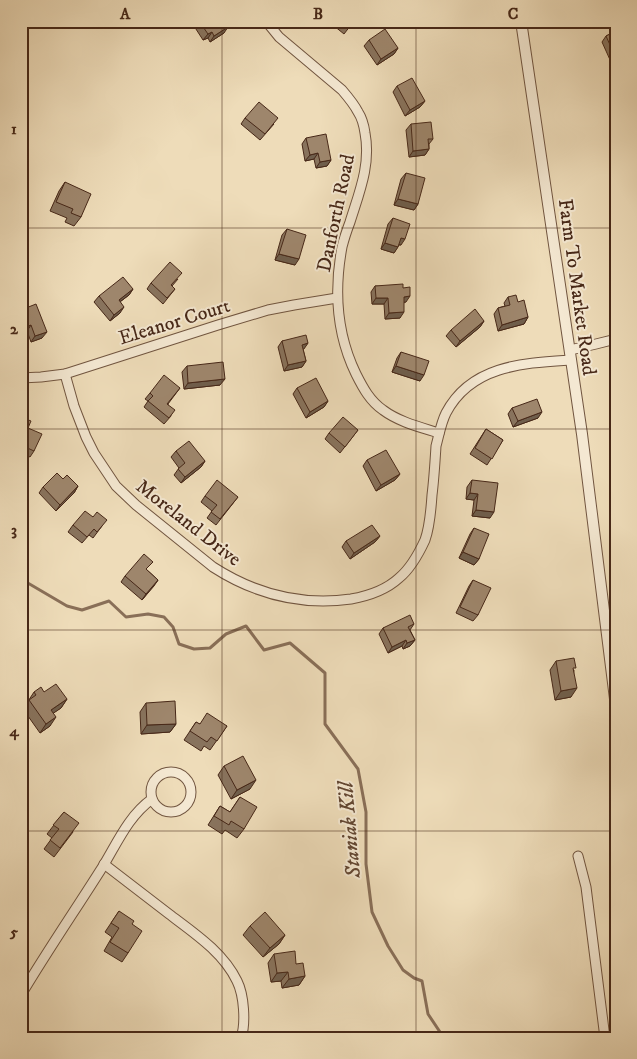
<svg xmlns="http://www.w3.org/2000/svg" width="637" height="1059" font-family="'IM FELL DW Pica',serif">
	<rect width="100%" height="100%" fill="#eedcb9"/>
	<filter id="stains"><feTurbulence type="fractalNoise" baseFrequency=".004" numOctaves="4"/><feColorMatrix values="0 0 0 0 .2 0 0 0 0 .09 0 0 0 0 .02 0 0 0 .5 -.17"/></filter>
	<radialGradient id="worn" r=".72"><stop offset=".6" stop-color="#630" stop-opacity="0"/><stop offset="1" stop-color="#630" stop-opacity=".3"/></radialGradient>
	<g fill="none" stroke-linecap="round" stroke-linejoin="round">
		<polyline stroke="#896f58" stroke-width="3" points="21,579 67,606 82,610 109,601 126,617 148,614 164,617 173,627 179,644 194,649 210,648 226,634 246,626 264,650 290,643 325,673 325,724 358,769 366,812 366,864 372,912 388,946 403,970 414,978 422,981 428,1014 444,1038"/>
		<defs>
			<g id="minor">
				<path d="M266,21L279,37L342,90C348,97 354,104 358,112C362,118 364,126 365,133C371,165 359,193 350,222C347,230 344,239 342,247C334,290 337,335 356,374C363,388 370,401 383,410C399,422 420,427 439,433"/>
				<polyline points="570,350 596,344 616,339"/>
				<path d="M65,374L74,406L86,437L94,453L116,486L136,505L213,567C255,594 301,606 351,599C368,596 386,590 399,578C410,569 419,553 425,540C430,526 431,510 432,495C434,479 435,462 436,446C439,435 441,423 446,413C471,365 524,363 571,360"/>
				<polyline points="21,378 41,377 65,374 218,325 268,310 294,305 337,298"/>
				<circle cx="171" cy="792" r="20"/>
				<polyline points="578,856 586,887 605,1038"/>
				<path d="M104,864C126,881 147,897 169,914C194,933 223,952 237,981C244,995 246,1023 241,1038"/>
				<path d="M21,995C46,953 74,912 100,871C116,846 127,817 152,799"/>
			</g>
			<polyline id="tertiary" points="521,21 582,434 616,707"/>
		</defs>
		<use href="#minor" stroke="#715540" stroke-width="11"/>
		<use href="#tertiary" stroke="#715540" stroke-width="12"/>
		<use href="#minor" stroke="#f4e8d2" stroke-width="9"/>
		<use href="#tertiary" stroke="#f4e8d2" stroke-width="10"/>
	</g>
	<g fill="#88735d" stroke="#472818">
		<polygon points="197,21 225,21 224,33 210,42 208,38 203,40 194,26"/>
		<polygon points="328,21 354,21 344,34"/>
		<polygon points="616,31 616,60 611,62 602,42 606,36"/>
		<polygon points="369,40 398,48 394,54 377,65 364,46"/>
		<polygon points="397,86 425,101 420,107 405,116 393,92"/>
		<polygon points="245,118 274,124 260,140 241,124"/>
		<polygon points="411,124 433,139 429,144 429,149 425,155 409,157 406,130"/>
		<polygon points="306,138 331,160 327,166 316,168 314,159 305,161 302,144"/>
		<polygon points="406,173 418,204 414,210 394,205 401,179"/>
		<polygon points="65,182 81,217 74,226 65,222 67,218 50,211 59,191"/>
		<polygon points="393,218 401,245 399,245 394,253 381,249 388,224"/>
		<polygon points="287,229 295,265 275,260 282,235"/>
		<polygon points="178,279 172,286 175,289 163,304 147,289 151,283"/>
		<polygon points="375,286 403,288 406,302 404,302 400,318 385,319 384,304 372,304 371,292"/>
		<polygon points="133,289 129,295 120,302 120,313 110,321 94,302 99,296"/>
		<polygon points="508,297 518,302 528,317 524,324 498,331 494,314 498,308 505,306 504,303"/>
		<polygon points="21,310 42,338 31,342 27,331"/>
		<polygon points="484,321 480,327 456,347 446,336 451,330"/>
		<polygon points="282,341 308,343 303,349 306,361 302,367 284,371 278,347"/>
		<polygon points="401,352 420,381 392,372 397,358"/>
		<polygon points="187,366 220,385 184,389 182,372"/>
		<polygon points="180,388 168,404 171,416 164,424 144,407 148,401 145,399 150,393"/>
		<polygon points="297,388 328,401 324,407 306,418 293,394"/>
		<polygon points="512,408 538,418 513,427 508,414"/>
		<polygon points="21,417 28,428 34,451 30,457 21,453"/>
		<polygon points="486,429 503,440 487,465 470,454"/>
		<polygon points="358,430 340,453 325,439 329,433"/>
		<polygon points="176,451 205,461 201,467 181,483 174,475 179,468 171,457"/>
		<polygon points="367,460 400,474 395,480 376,491 363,466"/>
		<polygon points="63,479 78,486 74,493 56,511 39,493 43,487"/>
		<polygon points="472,480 490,518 472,516 474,500 466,499 467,487"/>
		<polygon points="205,496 238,497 216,525 207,518 212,511 201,502"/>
		<polygon points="93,517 102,526 93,538 89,535 82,543 68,532 73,525"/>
		<polygon points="474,528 479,559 474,565 459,558 470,534"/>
		<polygon points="380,536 375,542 350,559 342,547 346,541"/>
		<polygon points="147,570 158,580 142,600 121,582 125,576"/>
		<polygon points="473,580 478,615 473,621 456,613 469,586"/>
		<polygon points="414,624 410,630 415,640 410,646 403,649 402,646 388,653 379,634 383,628"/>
		<polygon points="556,661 574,670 571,697 555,700 550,670"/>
		<polygon points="34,692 67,699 61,708 53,713 50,726 40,733 23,709"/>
		<polygon points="146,703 176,724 170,732 141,734 140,712"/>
		<polygon points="196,722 199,724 227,726 210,750 204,746 201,751 184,740"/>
		<polygon points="224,766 250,789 231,799 218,775"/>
		<polygon points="240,797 244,829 237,838 225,830 222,834 208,825 220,806 230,812"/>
		<polygon points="64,812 73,832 54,857 44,849 52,838 47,834"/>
		<polygon points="119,911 132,924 128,953 122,962 104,951 112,937 105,932"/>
		<polygon points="250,926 285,935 279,944 263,957 243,935"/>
		<polygon points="274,954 296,964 305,976 299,985 282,988 281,981 271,982 268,963"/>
	</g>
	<g fill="#6f5e4c" stroke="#472818">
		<polygon points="228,27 224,33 210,42 214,36"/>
		<polygon points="212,32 208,38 203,40 208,34"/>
		<polygon points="398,48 394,54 377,65 381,59"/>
		<polygon points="616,56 616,60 611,62"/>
		<polygon points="425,101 420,107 405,116 410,110"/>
		<polygon points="429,149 425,155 409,157 413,151"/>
		<polygon points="318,153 314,159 305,161 310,155"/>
		<polygon points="331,160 327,166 316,168 320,162"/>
		<polygon points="398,199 418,204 414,210 394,205"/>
		<polygon points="401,238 405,239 401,245 396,244"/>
		<polygon points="385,243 398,247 394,253 381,249"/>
		<polygon points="279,254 299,259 295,265 275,260"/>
		<polygon points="133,289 129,295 114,306 119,300"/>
		<polygon points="410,296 406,302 399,303 404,297"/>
		<polygon points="376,298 388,298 384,304 372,304"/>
		<polygon points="124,307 120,313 110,321 114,315"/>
		<polygon points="404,312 400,318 385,319 389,313"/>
		<polygon points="528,317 524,324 498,331 502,325"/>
		<polygon points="484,321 480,327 456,347 460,341"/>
		<polygon points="31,325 27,331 21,333 21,329"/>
		<polygon points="47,332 42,338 31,342 35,336"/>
		<polygon points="308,343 304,349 298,351 302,345"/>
		<polygon points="306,361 302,367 284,371 288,365"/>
		<polygon points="396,366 424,375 420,381 392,372"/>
		<polygon points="225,379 220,385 184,389 188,383"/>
		<polygon points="328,401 324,407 306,418 310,412"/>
		<polygon points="542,412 538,418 513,427 518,421"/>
		<polygon points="205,461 201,467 181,483 185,477"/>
		<polygon points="400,474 395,480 376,491 381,485"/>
		<polygon points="78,486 74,493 56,511 60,505"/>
		<polygon points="470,493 478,494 474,500 466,499"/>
		<polygon points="476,510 494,512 490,518 472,516"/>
		<polygon points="380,536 375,542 350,559 354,553"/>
		<polygon points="463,552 479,559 474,565 459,558"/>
		<polygon points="158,580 154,586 142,600 146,594"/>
		<polygon points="406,640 402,646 388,653 392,647"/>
		<polygon points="415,640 410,646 403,649 407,643"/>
		<polygon points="577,688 571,697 555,700 561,691"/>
		<polygon points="67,699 61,708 45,719 51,710"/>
		<polygon points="56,717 50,726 40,733 46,724"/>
		<polygon points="176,724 170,732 141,734 147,725"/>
		<polygon points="256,780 250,789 231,799 237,790"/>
		<polygon points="285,935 279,944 263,957 270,948"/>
		<polygon points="288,972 281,981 271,982 277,973"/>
		<polygon points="305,976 299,985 282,988 289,979"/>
	</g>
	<g fill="#9e866c" stroke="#472818">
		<polygon points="199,21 225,21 228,27 214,36 212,32 208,34"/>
		<polygon points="340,21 353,21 348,28"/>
		<polygon points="385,29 398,48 381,59 369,40"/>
		<polygon points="616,31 616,56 615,56 606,36"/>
		<polygon points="412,78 425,101 410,110 397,86"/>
		<polygon points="259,102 278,118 265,134 245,118"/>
		<polygon points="431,122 433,139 428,139 429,149 413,151 411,124"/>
		<polygon points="326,134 331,160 320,162 318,153 310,155 306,138"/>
		<polygon points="406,173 425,178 418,204 398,199"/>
		<polygon points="65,182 91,194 81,217 71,213 73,209 56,202"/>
		<polygon points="393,218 410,224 405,239 401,238 398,247 385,243"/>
		<polygon points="287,229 306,235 299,259 279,254"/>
		<polygon points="170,262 182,273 171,285 175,289 167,298 151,283"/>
		<polygon points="123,277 133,289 119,300 124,307 114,315 99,296"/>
		<polygon points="403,284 403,288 410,287 410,296 404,297 404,312 389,313 388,298 376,298 375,286"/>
		<polygon points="516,295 518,302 524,300 528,317 502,325 498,308 510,305 508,297"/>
		<polygon points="36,304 47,332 35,336 31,325 21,329 21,310"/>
		<polygon points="475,309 484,321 460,341 451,330"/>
		<polygon points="306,335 308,343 302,345 306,361 288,365 282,341"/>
		<polygon points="401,352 429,361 424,375 396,366"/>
		<polygon points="223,362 225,379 188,383 187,366"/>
		<polygon points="164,375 180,388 167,404 175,410 169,418 148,401 153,396 150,393"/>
		<polygon points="316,378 328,401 310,412 297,388"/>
		<polygon points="537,399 542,412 518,421 512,408"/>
		<polygon points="21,417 31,421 28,428 42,434 34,451 21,445"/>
		<polygon points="343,417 358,430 345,447 329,433"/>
		<polygon points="486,429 503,440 492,459 475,448"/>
		<polygon points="189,441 205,461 185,477 178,469 185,463 176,451"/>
		<polygon points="386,450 400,474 381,485 367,460"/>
		<polygon points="57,473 63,479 67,475 78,486 60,505 43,487"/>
		<polygon points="217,480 238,497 220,519 211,512 217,505 205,496"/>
		<polygon points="472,480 498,483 494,512 476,510 478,494 470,493"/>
		<polygon points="85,511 93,517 97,512 107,520 97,532 94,529 87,537 73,525"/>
		<polygon points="372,525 380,536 354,553 346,541"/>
		<polygon points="474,528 489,534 479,559 463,552"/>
		<polygon points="144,554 153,562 146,569 158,580 146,594 125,576"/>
		<polygon points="473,580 491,588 478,615 460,607"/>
		<polygon points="410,615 414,624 408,627 415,640 407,643 406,640 392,647 383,628"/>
		<polygon points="574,658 576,668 573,668 577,688 561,691 556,661"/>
		<polygon points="56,684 67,699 51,710 56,717 46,724 29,700 36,695 34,692 41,687 44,692"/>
		<polygon points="175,701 176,724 147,725 146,703"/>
		<polygon points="207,713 227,726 217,741 211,737 207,742 190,731 196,722 200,724"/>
		<polygon points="243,756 256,780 237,790 224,766"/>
		<polygon points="240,797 257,807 244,829 231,821 229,825 214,816 220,806 230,812"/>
		<polygon points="64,812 79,823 60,848 50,840 59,829 53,825"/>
		<polygon points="119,911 134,921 132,924 142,931 128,953 110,942 119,928 111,923"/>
		<polygon points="265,912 285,935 270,948 250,926"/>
		<polygon points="295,951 296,964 303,963 305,976 289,979 288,972 277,973 274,954"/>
	</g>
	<path fill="none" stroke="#472818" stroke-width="1" stroke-opacity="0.55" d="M222,21V1038M416,21V1038M21,228H616M21,429H616M21,630H616M21,831H616"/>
	<g text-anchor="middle" stroke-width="4" stroke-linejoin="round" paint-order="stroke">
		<g font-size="20" fill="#472818" stroke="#f4e8d2">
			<text transform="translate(335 213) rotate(-78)" y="7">Danforth Road</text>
			<text transform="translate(578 287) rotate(82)" y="7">Farm To Market Road</text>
			<text transform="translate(174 321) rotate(-17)" y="7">Eleanor Court</text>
			<text transform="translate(189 522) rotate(38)" y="7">Moreland Drive</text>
		</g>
		<g font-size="21" font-style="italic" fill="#624632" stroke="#f4e8d2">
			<text transform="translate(349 830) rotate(-95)" y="7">Staniak Kill</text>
		</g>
	</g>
	<rect width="637" height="1059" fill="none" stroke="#eedcb9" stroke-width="55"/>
	<rect x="28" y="28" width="582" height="1004" fill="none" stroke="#472818" stroke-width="2"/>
	<g font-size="16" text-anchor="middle" font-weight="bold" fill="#472818">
		<text x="125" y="19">A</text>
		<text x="318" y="19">B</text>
		<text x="513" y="19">C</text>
		<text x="14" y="134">1</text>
		<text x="14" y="334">2</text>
		<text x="14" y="535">3</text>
		<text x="14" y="736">4</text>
		<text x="14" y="937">5</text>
	</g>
	<rect width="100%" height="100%" filter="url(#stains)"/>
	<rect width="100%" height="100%" fill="url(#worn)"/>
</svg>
